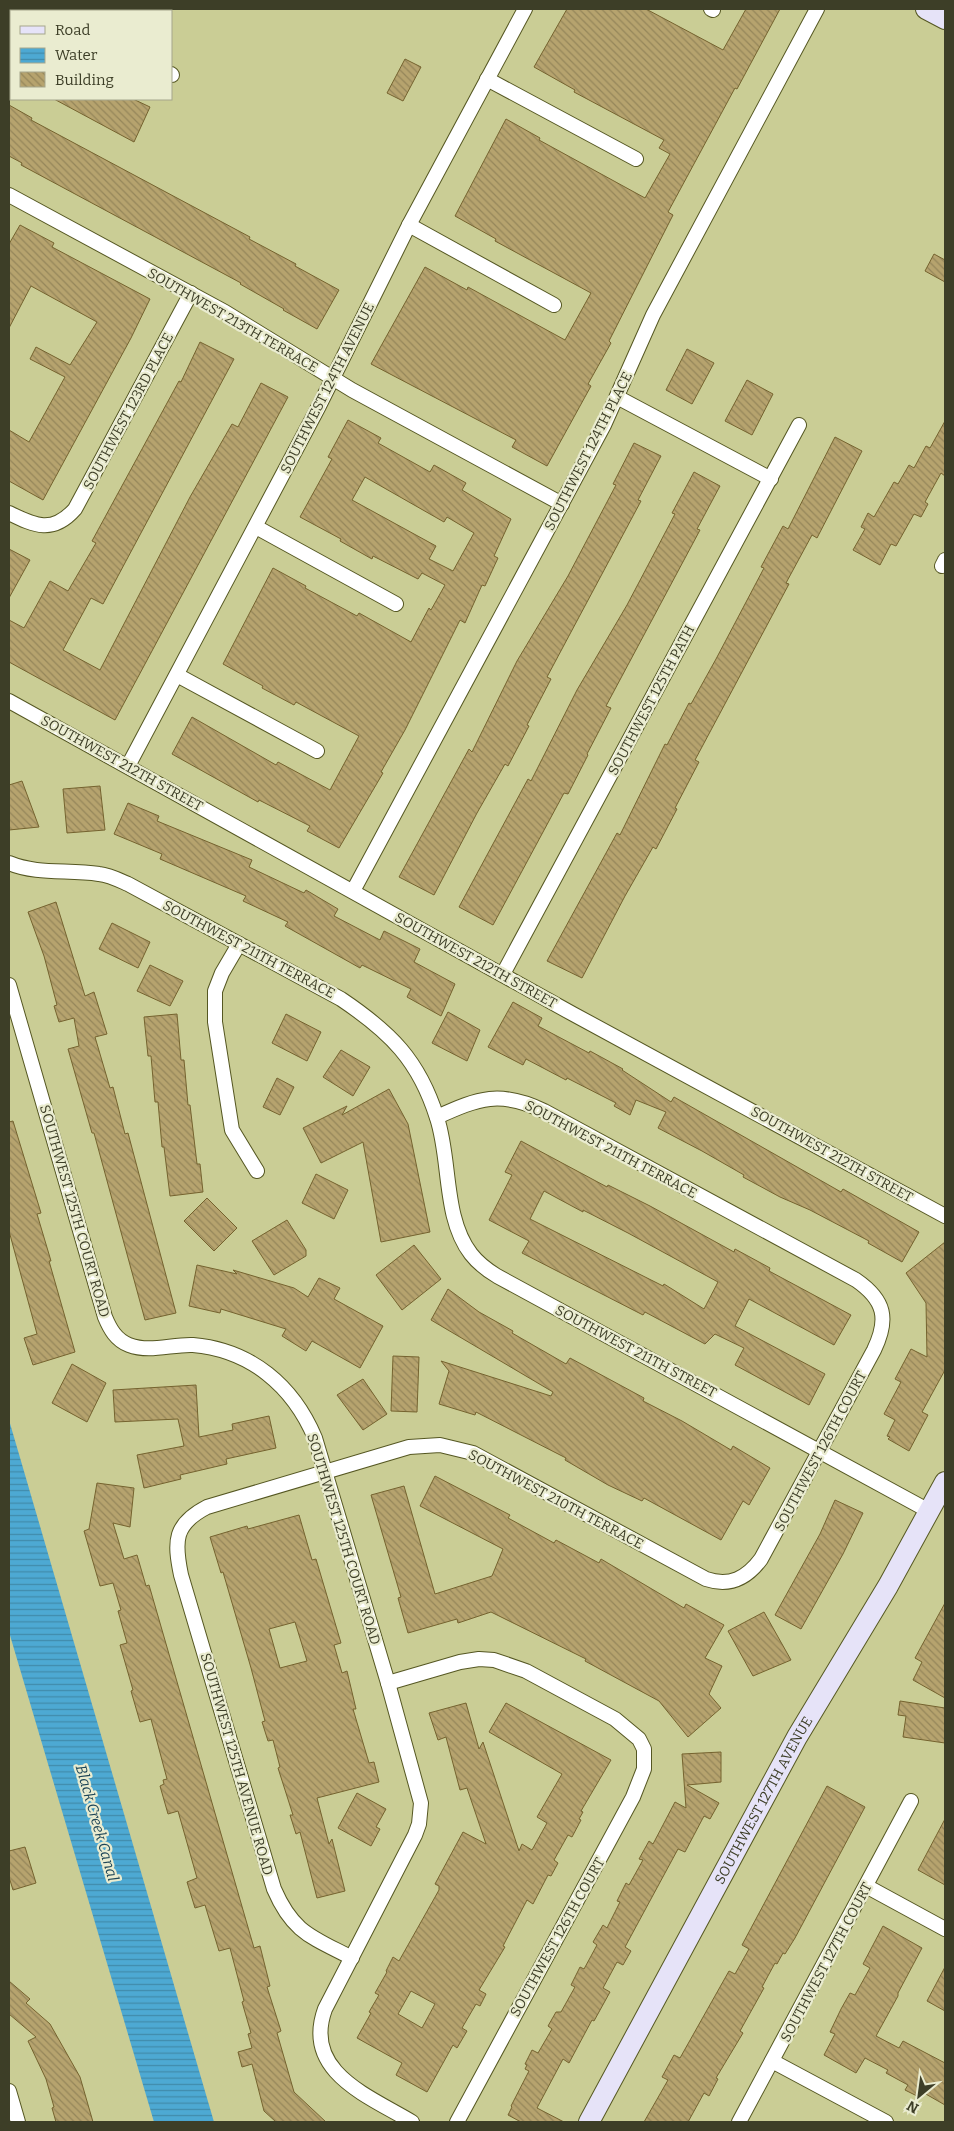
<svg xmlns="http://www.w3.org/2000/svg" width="954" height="2131" font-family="Bitter,serif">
	<defs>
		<pattern id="water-rules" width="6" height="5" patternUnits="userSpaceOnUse" patternTransform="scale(1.25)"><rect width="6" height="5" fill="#4da9d3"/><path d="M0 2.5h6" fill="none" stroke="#418bab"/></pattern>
		<pattern id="building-back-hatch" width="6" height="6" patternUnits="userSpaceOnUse" patternTransform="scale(1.25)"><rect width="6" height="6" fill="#b6a36e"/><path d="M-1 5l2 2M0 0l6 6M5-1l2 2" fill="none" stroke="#95865a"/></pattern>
	</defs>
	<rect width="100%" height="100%" fill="#cacd95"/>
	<polygon fill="url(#water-rules)" points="9,1420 214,2122 154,2122 9,1632"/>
	<g fill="url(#building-back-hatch)" stroke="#75632f" fill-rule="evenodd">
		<polygon points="567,9 646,9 723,50 746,9 780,9 737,89 735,88 668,212 673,215 609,341 611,343 588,384 591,386 547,466 512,447 516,440 371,364 425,267 467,290 468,287 565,340 591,293 495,241 496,239 455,216 506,119 540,138 539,140 645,198 670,154 659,148 664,140 574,92 575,90 534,67"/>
		<polygon points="405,59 421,67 403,101 387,93"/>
		<polygon points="54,99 133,99 150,107 134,142"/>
		<polygon points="9,105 32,118 31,120 250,237 249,239 296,264 295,266 339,290 317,329 283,310 284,309 240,284 241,283 21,165 22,163 9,156"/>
		<polygon points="20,225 54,243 52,247 150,299 131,338 43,500 9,481 9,430 29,442 65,377 30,359 36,347 70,365 97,322 31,286 9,328 9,244"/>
		<polygon points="934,254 945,260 945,282 925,271"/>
		<polygon points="200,342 234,359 103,604 91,598 63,650 100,670 190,497 232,424 238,427 261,383 288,397 115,720 9,662 9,620 24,628 50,581 68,591 96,543 92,541 179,381 181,382"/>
		<polygon points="687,349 714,363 692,404 666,390"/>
		<polygon points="747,380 773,394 752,435 725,421"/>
		<path d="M348,420L381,438L378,443L430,472L434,465L466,483L462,490L511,519L494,556L498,558L485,586L482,585L465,623L460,620L405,730L381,772L383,773L339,848L307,831L310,826L259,800L258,802L172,754L192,717L276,765L278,762L330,790L359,736L296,702L294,705L262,688L263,686L223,664L273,568L306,586L305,588L357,616L359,613L411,642L429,608L431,610L445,585L422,573L418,579L373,556L372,559L340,541L341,539L300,517L332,459L328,457ZM365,477L444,522L447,517L474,533L453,571L429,559L436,546L352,500Z"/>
		<polygon points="945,421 945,476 941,473 925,502 928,504 921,517 914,514 896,546 891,544 880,565 853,550 865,529 861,527 868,513 874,517 894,482 898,484 909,465 914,468 926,446 930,448"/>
		<polygon points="835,437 862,451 817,538 812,535 786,583 789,584 695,760 699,762 675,808 677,809 656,849 653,847 625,896 582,978 547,961 617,833 620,835 665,744 667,745 689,703 691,704 716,659 764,568 761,567 783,526 788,529"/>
		<polygon points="634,443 661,456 638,500 641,501 547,677 551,679 527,725 529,726 508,766 505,764 477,813 434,895 399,877 469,749 472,752 517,661 568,576 616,485 613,484"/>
		<polygon points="694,472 720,486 697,529 700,530 606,706 611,708 587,754 588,755 568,794 564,793 493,925 459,907 528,779 531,781 577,690 627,605 675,514 672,513"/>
		<polygon points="9,549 30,560 9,598"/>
		<polygon points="22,781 39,827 9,830 9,785"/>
		<polygon points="100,786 105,830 67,833 63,789"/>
		<polygon points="128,803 159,816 157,821 252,860 249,867 304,893 306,890 338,909 334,916 380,940 384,931 420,949 414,962 455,984 441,1016 407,997 411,989 362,965 360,968 285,926 288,922 243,901 246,896 160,859 162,854 114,834"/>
		<polygon points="56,902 85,996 94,992 107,1034 95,1037 110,1088 113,1087 125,1134 128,1133 176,1313 145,1320 94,1133 92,1133 68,1049 79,1046 74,1018 59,1022 54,1006 57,1005 44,956 28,912"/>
		<polygon points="112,923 150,942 138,968 99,949"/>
		<polygon points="150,965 183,981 170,1006 137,991"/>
		<polygon points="513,1002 542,1018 538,1026 589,1053 590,1051 623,1069 622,1070 671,1102 674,1097 841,1192 843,1189 919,1232 902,1262 868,1243 869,1241 810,1210 780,1197 743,1177 744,1175 702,1151 658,1128 666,1112 636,1100 630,1115 614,1106 616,1103 567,1078 566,1080 526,1059 523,1065 488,1047"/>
		<polygon points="448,1012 480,1030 467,1061 432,1043"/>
		<polygon points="177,1014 181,1060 184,1060 188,1105 190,1105 197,1164 200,1164 203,1192 170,1196 164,1147 162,1147 158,1102 155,1102 151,1056 148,1056 144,1017"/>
		<polygon points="286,1014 321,1032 307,1061 272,1043"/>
		<polygon points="341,1050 370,1067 353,1096 323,1077"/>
		<polygon points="277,1078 294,1087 280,1115 263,1107"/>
		<polygon points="389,1089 408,1124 430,1232 381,1242 363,1142 321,1163 303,1128 347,1106 342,1115"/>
		<polygon points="13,1121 41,1213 37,1214 51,1261 49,1261 75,1352 33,1365 24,1338 37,1334 9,1231 9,1122"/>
		<path d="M521,1141L607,1187L608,1185L650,1206L734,1252L735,1249L770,1268L769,1271L851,1315L834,1345L749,1299L735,1326L825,1374L809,1405L735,1365L744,1348L715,1334L705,1344L645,1312L643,1315L522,1253L529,1241L489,1220L512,1175L505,1172ZM544,1191L583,1212V1210L628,1233L718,1282L704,1309L664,1284L663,1286L530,1219Z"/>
		<polygon points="316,1174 348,1190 334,1219 302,1203"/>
		<polygon points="207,1198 237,1228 214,1251 184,1221"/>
		<polygon points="287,1220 306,1250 306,1256 274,1275 252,1241"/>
		<polygon points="945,1242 945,1370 922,1412 928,1415 909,1451 888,1439 890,1437 887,1436 895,1420 884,1414 901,1382 895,1379 911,1349 927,1357 926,1303 906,1273"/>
		<polygon points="414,1245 441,1279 402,1310 376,1275"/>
		<polygon points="197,1265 237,1274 233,1270 294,1288 308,1297 319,1278 340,1288 334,1299 383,1326 360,1368 312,1341 306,1351 282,1336 286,1329 221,1309 220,1313 189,1306"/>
		<polygon points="448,1289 479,1312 513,1331 512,1333 566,1364 570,1358 644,1398 643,1401 682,1421 731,1450 733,1446 770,1468 749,1505 743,1501 721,1540 644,1498 642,1501 608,1485 565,1460 566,1458 476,1412 475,1415 439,1404 449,1371 441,1361 551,1396 553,1392 431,1320"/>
		<polygon points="393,1356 419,1357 417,1412 391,1411"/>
		<polygon points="72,1364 106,1383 87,1422 52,1403"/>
		<polygon points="363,1379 387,1414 363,1430 337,1395"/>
		<polygon points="196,1385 199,1437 233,1430 232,1424 269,1416 276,1448 226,1459 227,1464 180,1475 181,1479 144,1488 137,1455 184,1446 178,1419 115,1422 113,1390"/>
		<polygon points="435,1476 510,1515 508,1518 554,1543 556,1540 599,1563 601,1559 684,1608 686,1604 724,1625 705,1658 722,1666 709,1694 721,1708 688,1737 659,1701 585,1661 586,1659 491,1612 458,1623 457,1619 408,1633 398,1598 401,1597 371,1495 404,1486 435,1594 492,1576 503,1549 420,1506"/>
		<polygon points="97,1483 134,1488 130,1527 113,1523 124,1559 137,1555 146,1586 149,1585 254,1948 260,1946 270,1986 267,1987 281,2031 277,2033 294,2092 326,2122 276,2122 264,2111 252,2064 242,2067 238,2052 252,2048 248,2034 251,2033 242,2002 244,2001 230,1948 219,1951 205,1905 195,1908 187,1882 197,1878 178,1811 168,1814 160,1786 164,1784 163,1780 167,1779 151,1719 140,1722 131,1691 133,1690 120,1645 127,1643 118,1611 121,1610 113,1583 100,1586 84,1531 89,1529"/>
		<polygon points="835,1500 863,1513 843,1554 801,1629 775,1615 820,1534"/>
		<path d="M299,1515L312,1560L316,1559L341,1643L334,1645L342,1673L347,1671L356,1709H353L369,1763L374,1762L379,1782L317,1798L329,1844L332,1839L345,1891L317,1898L300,1832L296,1834L290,1815H293L278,1768L280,1767L273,1740L268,1741L262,1722L265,1721L251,1668L223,1572L221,1573L210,1537L247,1526L248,1529ZM295,1622L307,1661L280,1668L269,1629Z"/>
		<polygon points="945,1603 945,1698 913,1680 922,1662 915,1658"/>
		<polygon points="764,1612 791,1660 753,1676 728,1631"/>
		<polygon points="900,1701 945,1708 945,1743 903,1737 906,1716 898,1715"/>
		<path d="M466,1703L479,1749L483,1742L519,1851L522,1844L532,1850L547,1823L537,1817L562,1774L489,1732L506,1703L611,1760L581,1811L583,1812L579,1819L581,1820L572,1837L568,1835L554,1860L558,1863L551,1876L548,1875L533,1904L527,1900L503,1946L505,1947L479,1990L486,1994L480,2006L476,2004L462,2028L467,2031L457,2048L453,2045L427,2092L396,2075L402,2063L357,2038L371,2013L369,2012L379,1995L375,1993L387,1972L386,1971L393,1957L399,1961L439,1890V1886L435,1884L463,1832L486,1844L467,1788L460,1790L446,1737L438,1740L429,1713ZM411,1991L435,2004L422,2028L398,2014Z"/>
		<polygon points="721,1752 721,1782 687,1785 719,1803 710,1819 704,1816 685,1852 678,1849 625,1947 631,1951 623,1965 617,1962 603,1988 610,1992 594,2021 592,2020 569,2063 563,2059 537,2108 564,2122 521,2122 508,2115 512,2107 511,2106 529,2071 525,2069 527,2065 525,2064 532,2050 538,2053 552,2029 548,2026 556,2012 561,2012 575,1987 571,1985 580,1967 584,1969 597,1945 593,1942 603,1925 607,1928 620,1902 617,1901 626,1883 629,1885 643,1860 639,1859 649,1841 653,1844 675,1802 686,1808 682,1754"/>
		<polygon points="827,1786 865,1807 795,1938 785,1954 783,1953 777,1964 775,1963 762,1987 764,1988 740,2031 743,2033 716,2078 718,2079 709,2096 704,2093 688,2122 644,2122 668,2080 662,2077 674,2055 680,2058 729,1971 735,1974 749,1949 742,1945"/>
		<polygon points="357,1793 386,1809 376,1827 380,1829 371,1846 338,1828"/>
		<polygon points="945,1819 945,1885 918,1870"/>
		<polygon points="25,1847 36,1883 13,1890 9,1877 9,1851"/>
		<polygon points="883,1926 922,1948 898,1993 898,1996 876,2036 899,2048 903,2041 945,2063 945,2105 924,2093 921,2098 905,2090 908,2085 886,2073 888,2070 865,2058 856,2073 824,2055 835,2034 830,2032 841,2009 850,1993 855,1995 870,1968 863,1964"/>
		<polygon points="945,1967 945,2011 927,2001"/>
		<polygon points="9,1981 30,1999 26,2003 50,2024 80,2077 93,2122 56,2122 52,2108 54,2107 46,2079 28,2041 36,2037 9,2014"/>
	</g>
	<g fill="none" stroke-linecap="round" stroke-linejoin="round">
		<defs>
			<g id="street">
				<polyline points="50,9 55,11"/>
				<polyline points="711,9 713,10"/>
				<polyline points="98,11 100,9"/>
				<polyline points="171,74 172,75"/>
				<polyline points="487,79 636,159"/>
				<polyline points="9,195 225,312 352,390 562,504"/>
				<polyline points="409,225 554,305"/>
				<polyline points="617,397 771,479"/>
				<path d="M9,513C35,526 53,534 75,509L191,293"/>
				<polyline points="256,527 396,604"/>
				<polyline points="942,566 945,560"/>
				<polyline points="177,675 317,751"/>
				<polyline points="9,701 573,1014 945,1216"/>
				<polyline points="128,766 319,406 409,225 525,9"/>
				<path d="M9,863C38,875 68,869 99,874C109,875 119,880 128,884L341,999C390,1032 419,1060 437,1118C451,1160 443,1218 471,1254C478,1263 487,1270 497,1276L929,1511"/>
				<polyline points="353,891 604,425 653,315 817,9"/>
				<polyline points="239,944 222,973 215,991 215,1022 232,1130 257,1171"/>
				<polyline points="503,974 799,425"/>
				<path d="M9,985L105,1317C110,1329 116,1340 129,1345C150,1353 172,1344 193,1345C251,1350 293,1386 315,1438L388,1683L421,1803L419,1824L415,1835L325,2009C302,2072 369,2096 412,2122"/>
				<polyline points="388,1683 460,1662 479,1659 494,1660 526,1671 615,1719 639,1739 644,1749 644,1769 633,1797 457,2122"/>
				<polyline points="866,1886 945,1929"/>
				<path d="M352,1958C312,1937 293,1933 274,1889L181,1575C174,1541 174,1524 207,1507L409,1447L440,1445L473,1453L706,1579C730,1587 747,1578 761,1559L874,1350C889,1319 885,1300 856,1280L544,1111C500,1090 479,1098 437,1117"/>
				<polyline points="772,2061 886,2122"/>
				<polyline points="9,2091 18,2122"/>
				<polyline points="739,2122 911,1801"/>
			</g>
			<g id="secondary">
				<polyline points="926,9 945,19"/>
				<path id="s1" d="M589,2122L797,1737L888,1586L945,1482"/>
			</g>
		</defs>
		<use href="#street" stroke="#555722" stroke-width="16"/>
		<use href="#secondary" stroke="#555722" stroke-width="22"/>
		<use href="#street" stroke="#fff" stroke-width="14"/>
		<use href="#secondary" stroke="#e6e3f8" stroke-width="20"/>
	</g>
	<g text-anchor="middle" stroke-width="4.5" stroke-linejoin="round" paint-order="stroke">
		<g font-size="14" fill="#3d3e27" stroke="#eaecd0">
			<text transform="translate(233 320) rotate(30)" y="5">SOUTHWEST 213TH TERRACE</text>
			<text transform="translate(327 388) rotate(-63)" y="5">SOUTHWEST 124TH AVENUE</text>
			<text transform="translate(128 411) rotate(-62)" y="5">SOUTHWEST 123RD PLACE</text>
			<text transform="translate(588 451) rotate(-63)" y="5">SOUTHWEST 124TH PLACE</text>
			<text transform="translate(651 700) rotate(-62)" y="5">SOUTHWEST 125TH PATH</text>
			<text transform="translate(122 763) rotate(29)" y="5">SOUTHWEST 212TH STREET</text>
			<text transform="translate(249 949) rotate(28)" y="5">SOUTHWEST 211TH TERRACE</text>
			<text transform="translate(476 960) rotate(29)" y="5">SOUTHWEST 212TH STREET</text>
			<text transform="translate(611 1149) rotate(28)" y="5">SOUTHWEST 211TH TERRACE</text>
			<text transform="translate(832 1154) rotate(29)" y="5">SOUTHWEST 212TH STREET</text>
			<text transform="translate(75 1211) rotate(74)" y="5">SOUTHWEST 125TH COURT ROAD</text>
			<text transform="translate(636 1351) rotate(28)" y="5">SOUTHWEST 211TH STREET</text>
			<text transform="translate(820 1451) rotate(-62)" y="5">SOUTHWEST 126TH COURT</text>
			<text transform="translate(556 1499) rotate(28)" y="5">SOUTHWEST 210TH TERRACE</text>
			<text transform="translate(344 1539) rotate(73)" y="5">SOUTHWEST 125TH COURT ROAD</text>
			<text transform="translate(237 1764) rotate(74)" y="5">SOUTHWEST 125TH AVENUE ROAD</text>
			<text dy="5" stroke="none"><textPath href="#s1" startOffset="366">SOUTHWEST 127TH AVENUE</textPath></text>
			<text transform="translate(557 1937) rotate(-61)" y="5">SOUTHWEST 126TH COURT</text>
			<text transform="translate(826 1962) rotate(-62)" y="5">SOUTHWEST 127TH COURT</text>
		</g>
		<g font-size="15" font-style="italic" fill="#1d4557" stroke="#eaecd0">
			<text transform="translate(97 1823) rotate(74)" y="5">Black Creek Canal</text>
		</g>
	</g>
	<rect width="954" height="2131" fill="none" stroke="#3d3e27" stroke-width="20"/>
	<rect x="10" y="10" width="162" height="90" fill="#eaecd0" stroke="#a5a68c"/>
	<rect x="20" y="26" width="25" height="8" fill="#e6e3f8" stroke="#a5a68c"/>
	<text x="55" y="35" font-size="15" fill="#3d3e27">Road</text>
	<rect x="20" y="48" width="25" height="15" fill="url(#water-rules)" stroke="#a5a68c"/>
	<text x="55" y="60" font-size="15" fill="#3d3e27">Water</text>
	<rect x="20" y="72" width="25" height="15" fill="url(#building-back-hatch)" stroke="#a5a68c"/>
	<text x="55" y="85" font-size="15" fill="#3d3e27">Building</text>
	<g transform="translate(919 2096) rotate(209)" stroke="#eaecd0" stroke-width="4" paint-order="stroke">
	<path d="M0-4L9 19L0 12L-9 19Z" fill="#3d3e27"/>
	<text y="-8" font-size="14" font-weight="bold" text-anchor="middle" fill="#3d3e27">N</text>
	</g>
</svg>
